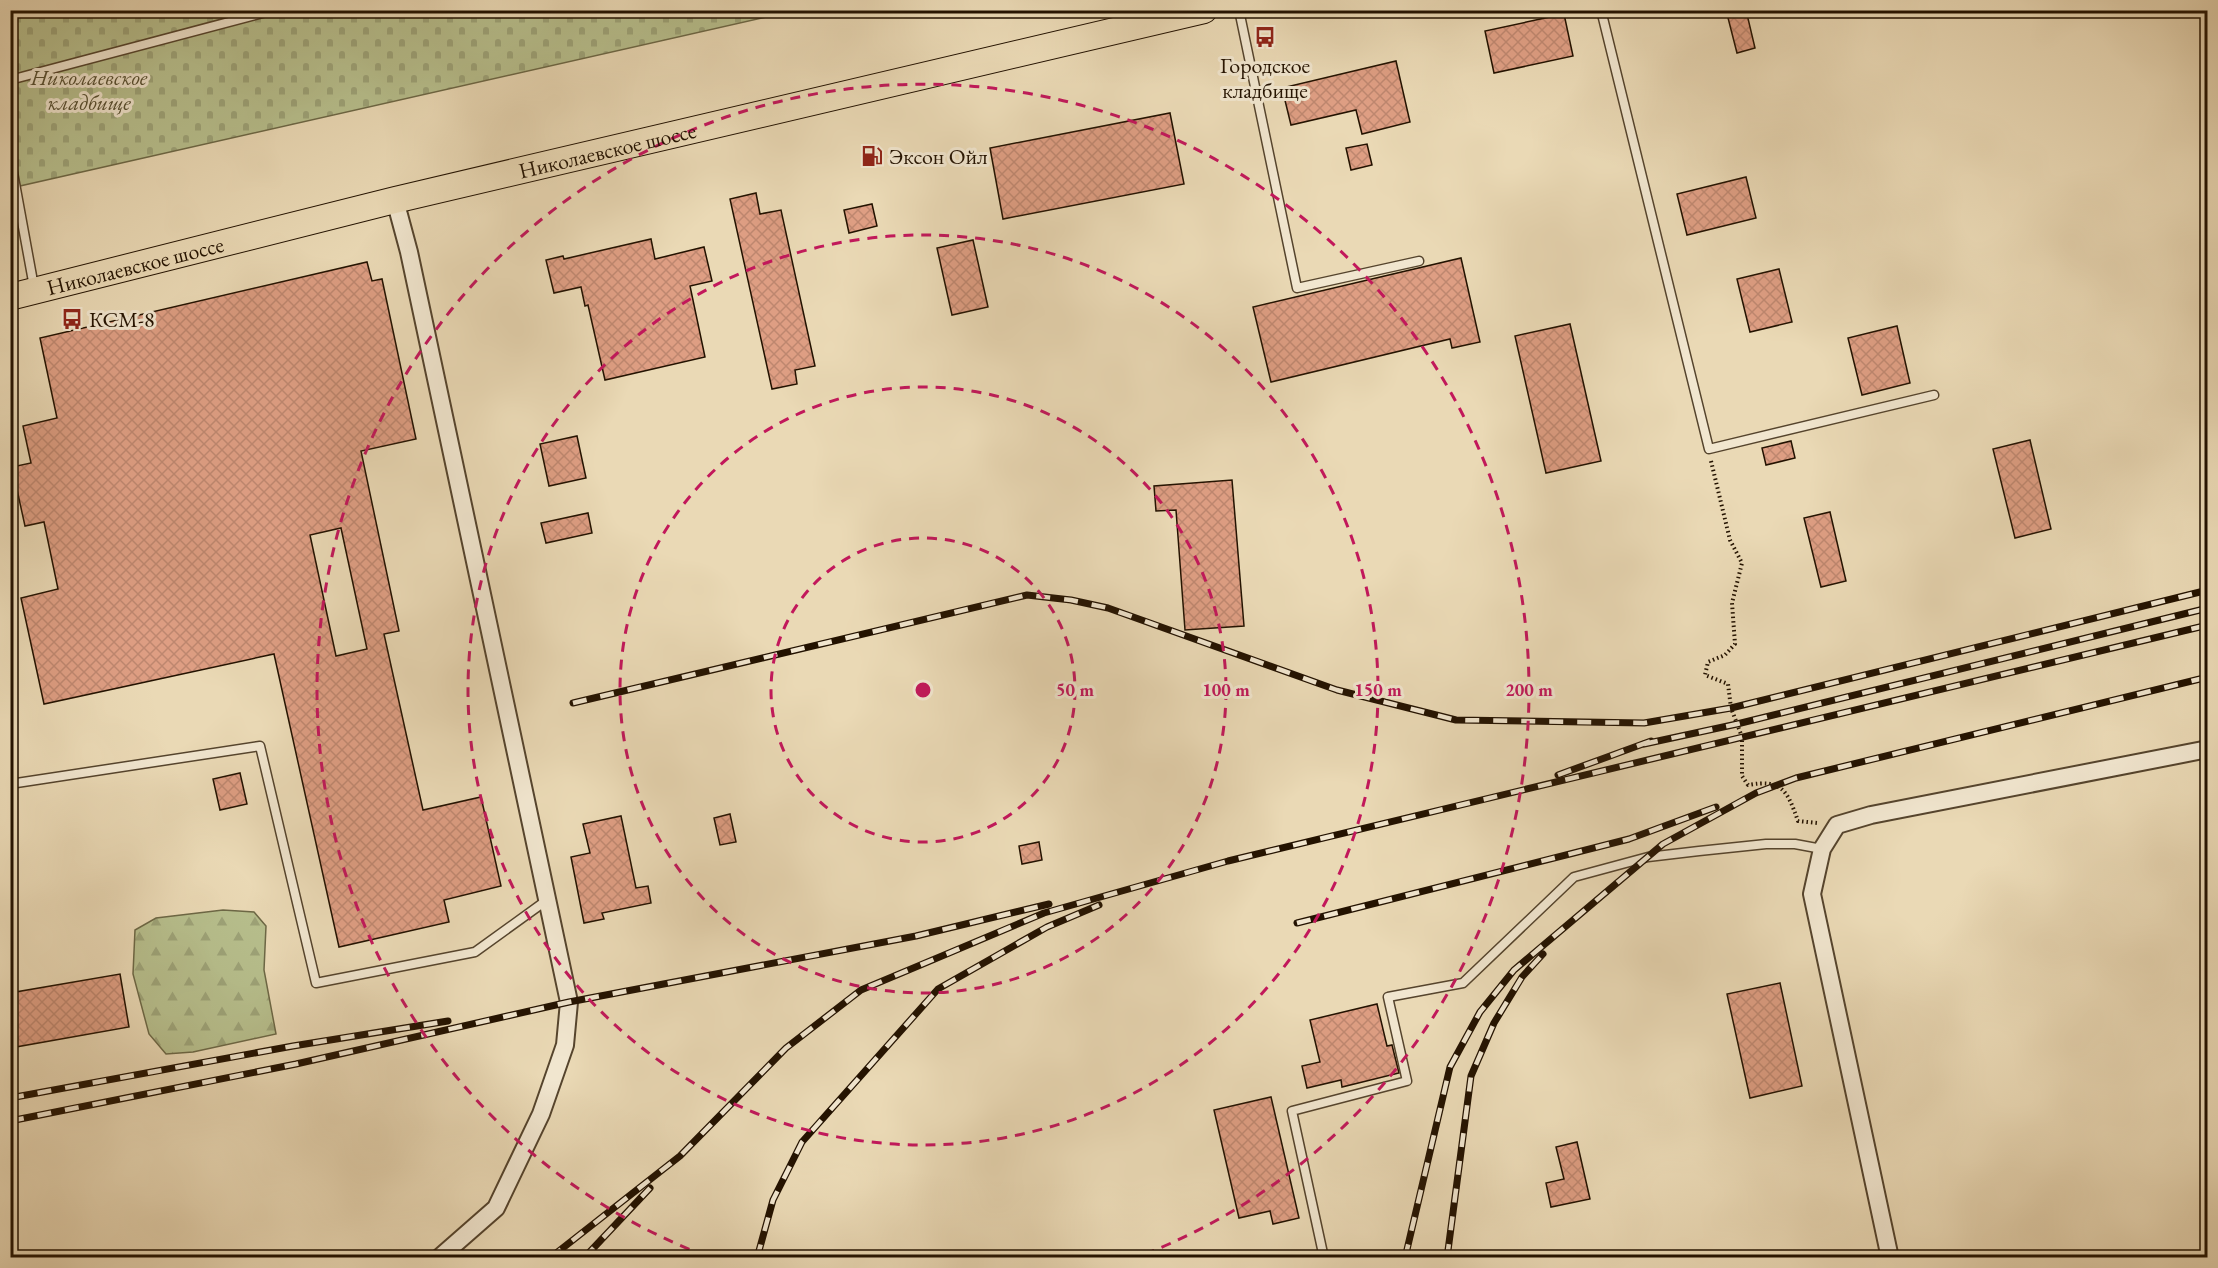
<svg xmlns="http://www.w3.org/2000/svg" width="2218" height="1268" font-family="'EB Garamond',serif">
	<defs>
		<pattern id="forest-firs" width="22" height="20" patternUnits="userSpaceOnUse" patternTransform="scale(1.5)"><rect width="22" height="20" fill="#b7bf8d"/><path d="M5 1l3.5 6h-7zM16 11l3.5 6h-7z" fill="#9da378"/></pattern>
		<pattern id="cemetery-stones" width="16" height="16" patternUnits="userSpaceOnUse" patternTransform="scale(1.5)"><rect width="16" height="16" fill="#b7bf8d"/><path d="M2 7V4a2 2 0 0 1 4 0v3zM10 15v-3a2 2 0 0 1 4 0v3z" fill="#9da378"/></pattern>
		<pattern id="building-cross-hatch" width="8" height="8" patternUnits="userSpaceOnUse" patternTransform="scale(1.5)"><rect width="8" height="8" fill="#de9e83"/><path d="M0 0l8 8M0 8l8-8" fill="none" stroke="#be876f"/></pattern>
	</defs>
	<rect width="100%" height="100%" fill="#ead9b5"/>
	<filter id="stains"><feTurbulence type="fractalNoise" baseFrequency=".00333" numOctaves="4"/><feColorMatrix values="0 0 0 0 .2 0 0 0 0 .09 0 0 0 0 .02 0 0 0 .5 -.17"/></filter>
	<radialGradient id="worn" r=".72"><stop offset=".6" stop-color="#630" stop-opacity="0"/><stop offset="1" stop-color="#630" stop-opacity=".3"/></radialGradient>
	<polygon fill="url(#forest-firs)" stroke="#6d6846" stroke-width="1.5" points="223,910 254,912 266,926 264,970 276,1034 193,1052 166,1054 149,1034 133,974 135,930 156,918"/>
	<polygon fill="url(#cemetery-stones)" stroke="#6d6846" stroke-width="1.5" points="11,10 793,11 11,188"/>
	<g fill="url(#building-cross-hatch)" stroke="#231200" stroke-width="1.5" fill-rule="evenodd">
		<polygon points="1726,10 1746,10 1755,48 1737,53"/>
		<polygon points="1564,14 1573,56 1494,73 1485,31"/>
		<polygon points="1396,61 1410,122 1362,134 1356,110 1291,125 1282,88"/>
		<polygon points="1170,113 1184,184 1003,219 990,148"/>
		<polygon points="1367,144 1372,165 1351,170 1346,148"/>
		<polygon points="1746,177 1756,218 1687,235 1677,194"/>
		<polygon points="756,193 760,214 781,210 815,366 795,370 797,384 772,389 730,199"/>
		<polygon points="872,204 877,226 849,233 844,210"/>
		<polygon points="651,239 655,259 704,247 712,281 690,286 705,357 605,380 588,305 585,306 581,287 554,293 546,260 563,256 564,259"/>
		<polygon points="973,240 988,307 952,315 937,248"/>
		<polygon points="1461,258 1480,342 1452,348 1450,339 1271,382 1253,307"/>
		<path d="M367,262L372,281L382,279L416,439L361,451L399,631L384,634L423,810L481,797L501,886L444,900L449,922L339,947L274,654L44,704L21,598L58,589L44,522L25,526L12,467L31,463L23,426L57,418L40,338ZM341,528L367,649L336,656L310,535Z"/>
		<polygon points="1779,269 1792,322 1750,332 1737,279"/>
		<polygon points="1570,324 1601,461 1546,473 1515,336"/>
		<polygon points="1897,326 1910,383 1862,395 1848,338"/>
		<polygon points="577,436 586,478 549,486 540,444"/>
		<polygon points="2030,440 2051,529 2015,538 1993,449"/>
		<polygon points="1791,441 1795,458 1766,465 1762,448"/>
		<polygon points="1232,480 1244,626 1185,630 1176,510 1156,511 1154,486"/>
		<polygon points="1830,512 1846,581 1821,587 1804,518"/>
		<polygon points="588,513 592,533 546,543 541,523"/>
		<polygon points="240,773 247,804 220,810 213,779"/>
		<polygon points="730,814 736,842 720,845 714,818"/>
		<polygon points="621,816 636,888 648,886 651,903 602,913 604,919 584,923 571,857 590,853 583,824"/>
		<polygon points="1039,842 1042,860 1022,864 1019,846"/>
		<polygon points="120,974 129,1027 10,1048 10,993"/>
		<polygon points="1780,983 1802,1086 1750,1098 1727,994"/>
		<polygon points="1377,1004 1387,1046 1392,1045 1399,1073 1342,1087 1341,1080 1307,1088 1302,1066 1320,1062 1310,1020"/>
		<polygon points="1271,1097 1299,1218 1273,1224 1270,1211 1239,1218 1214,1110"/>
		<polygon points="1577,1142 1590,1199 1551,1207 1546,1183 1564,1179 1556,1147"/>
	</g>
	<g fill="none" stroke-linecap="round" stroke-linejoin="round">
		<defs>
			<g id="service">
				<polyline points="1239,10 1297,288 1419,261"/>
				<polyline points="1601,10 1709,449 1934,395"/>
				<polyline points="10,80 274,10"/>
				<polyline points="10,156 34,287"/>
				<polyline points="10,784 260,746 316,983 475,952 547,900"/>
				<polyline points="1324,1258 1292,1111 1407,1081 1388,997 1463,983 1574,877 1648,857 1699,851 1766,844 1795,844 1822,849"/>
			</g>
			<g id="minor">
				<polyline points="395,200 409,252 569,1002 565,1045 541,1114 496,1208 439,1258"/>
				<polyline points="1890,1258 1812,894 1822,849 1837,825 1871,815 2208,749"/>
			</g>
			<g id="primary">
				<path id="s1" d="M10,297L395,200L1204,10"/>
			</g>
		</defs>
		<use href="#service" stroke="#55442d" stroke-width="11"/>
		<use href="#minor" stroke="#55442d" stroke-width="20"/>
		<use href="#primary" stroke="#231200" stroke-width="28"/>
		<path stroke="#231200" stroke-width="4" stroke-dasharray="1.5 3" stroke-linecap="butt" d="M1711,461L1730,540L1742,563L1732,603L1735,644L1725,655L1708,662L1705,675L1728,684L1731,708L1742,737V776L1748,785C1782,779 1787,790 1798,821L1817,823"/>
		<use href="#service" stroke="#f1e6cf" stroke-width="8"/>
		<use href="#minor" stroke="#f1e6cf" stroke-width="16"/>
		<use href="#primary" stroke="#ead9b5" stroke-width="26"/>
		<defs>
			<g id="rail">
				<polyline points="573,703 1027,595 1071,600 1108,608 1337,690 1456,720 1644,723 1731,708 2208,590"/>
				<polyline points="1644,744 1737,724 2208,608"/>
				<polyline points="1558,775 1651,741"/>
				<polyline points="1297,923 1629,839 1716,807"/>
				<polyline points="10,1098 293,1046 448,1021"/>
				<polyline points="10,1121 296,1064 569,1002 916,936 1049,904"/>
				<polyline points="550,1258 680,1156 786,1048 861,990 1044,913 1228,861 2208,625"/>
				<polyline points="584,1258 650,1188"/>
				<polyline points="757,1258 773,1200 802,1142 938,989 1047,927 1099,905"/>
				<polyline points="1405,1258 1450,1067 1480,1012 1514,970 1663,844 1756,793 1796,778 2208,677"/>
				<polyline points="1447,1258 1471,1076 1494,1023 1522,977 1543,954"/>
			</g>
		</defs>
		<use href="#rail" stroke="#231200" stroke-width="7"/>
		<use href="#rail" stroke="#f1e6cf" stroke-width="4.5" stroke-dasharray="14" stroke-linecap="butt"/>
	</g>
	<g fill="none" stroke="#c2185b" stroke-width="3" stroke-dasharray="10 8">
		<circle cx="923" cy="690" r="152"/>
		<circle cx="923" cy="690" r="303"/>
		<circle cx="923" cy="690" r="455"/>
		<path d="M706 1256A606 606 0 1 1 1140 1256"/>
	</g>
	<defs>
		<symbol id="bus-bare" viewBox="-9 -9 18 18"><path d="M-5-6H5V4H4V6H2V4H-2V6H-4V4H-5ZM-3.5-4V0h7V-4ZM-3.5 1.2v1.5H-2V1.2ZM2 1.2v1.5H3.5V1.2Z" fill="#8f2418" stroke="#f1e6cf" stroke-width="2.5" paint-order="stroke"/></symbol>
		<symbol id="fuel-bare" viewBox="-9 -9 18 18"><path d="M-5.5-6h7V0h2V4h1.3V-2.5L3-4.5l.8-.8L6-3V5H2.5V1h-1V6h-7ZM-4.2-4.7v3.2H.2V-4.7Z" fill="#8f2418" stroke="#f1e6cf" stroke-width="2.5" paint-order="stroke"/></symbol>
	</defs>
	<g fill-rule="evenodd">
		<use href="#bus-bare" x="1250" y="22" width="30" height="30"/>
		<use href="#fuel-bare" x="857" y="141" width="30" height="30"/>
		<use href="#bus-bare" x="57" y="304" width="30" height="30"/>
	</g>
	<g text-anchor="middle" stroke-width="6" stroke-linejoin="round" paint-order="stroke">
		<g font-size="22" fill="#231200" stroke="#f1e6cf" text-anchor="start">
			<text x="1265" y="73" text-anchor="middle">Городское<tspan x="1265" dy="25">кладбище</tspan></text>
			<text x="889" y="164">Эксон Ойл</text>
			<text x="89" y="327">КСМ-8</text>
		</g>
		<g font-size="22" font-style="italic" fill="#574f31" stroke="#f1e6cf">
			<text x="89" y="85">Николаевское<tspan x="89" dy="25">кладбище</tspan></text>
		</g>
		<g font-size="22" fill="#231200" stroke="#f1e6cf">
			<text dy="8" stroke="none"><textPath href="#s1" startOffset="615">Николаевское шоссе</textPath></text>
			<text dy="8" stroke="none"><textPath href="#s1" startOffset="129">Николаевское шоссе</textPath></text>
		</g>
	</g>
	<circle cx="923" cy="690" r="9" fill="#c2185b" stroke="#f1e6cf" stroke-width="3"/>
	<g font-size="18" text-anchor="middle" font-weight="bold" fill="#c2185b" stroke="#f1e6cf" stroke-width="6" stroke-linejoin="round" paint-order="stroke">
		<text x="1075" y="696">50 m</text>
		<text x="1226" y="696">100 m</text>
		<text x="1378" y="696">150 m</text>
		<text x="1529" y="696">200 m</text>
	</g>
	<rect width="2218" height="1268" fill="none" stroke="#ead9b5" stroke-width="36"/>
	<rect x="12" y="12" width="2194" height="1244" fill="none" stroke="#231200" stroke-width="3"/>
	<rect x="18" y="18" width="2182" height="1232" fill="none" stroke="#231200" stroke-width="1.5"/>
	<rect width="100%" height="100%" filter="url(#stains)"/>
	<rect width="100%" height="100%" fill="url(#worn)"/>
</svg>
